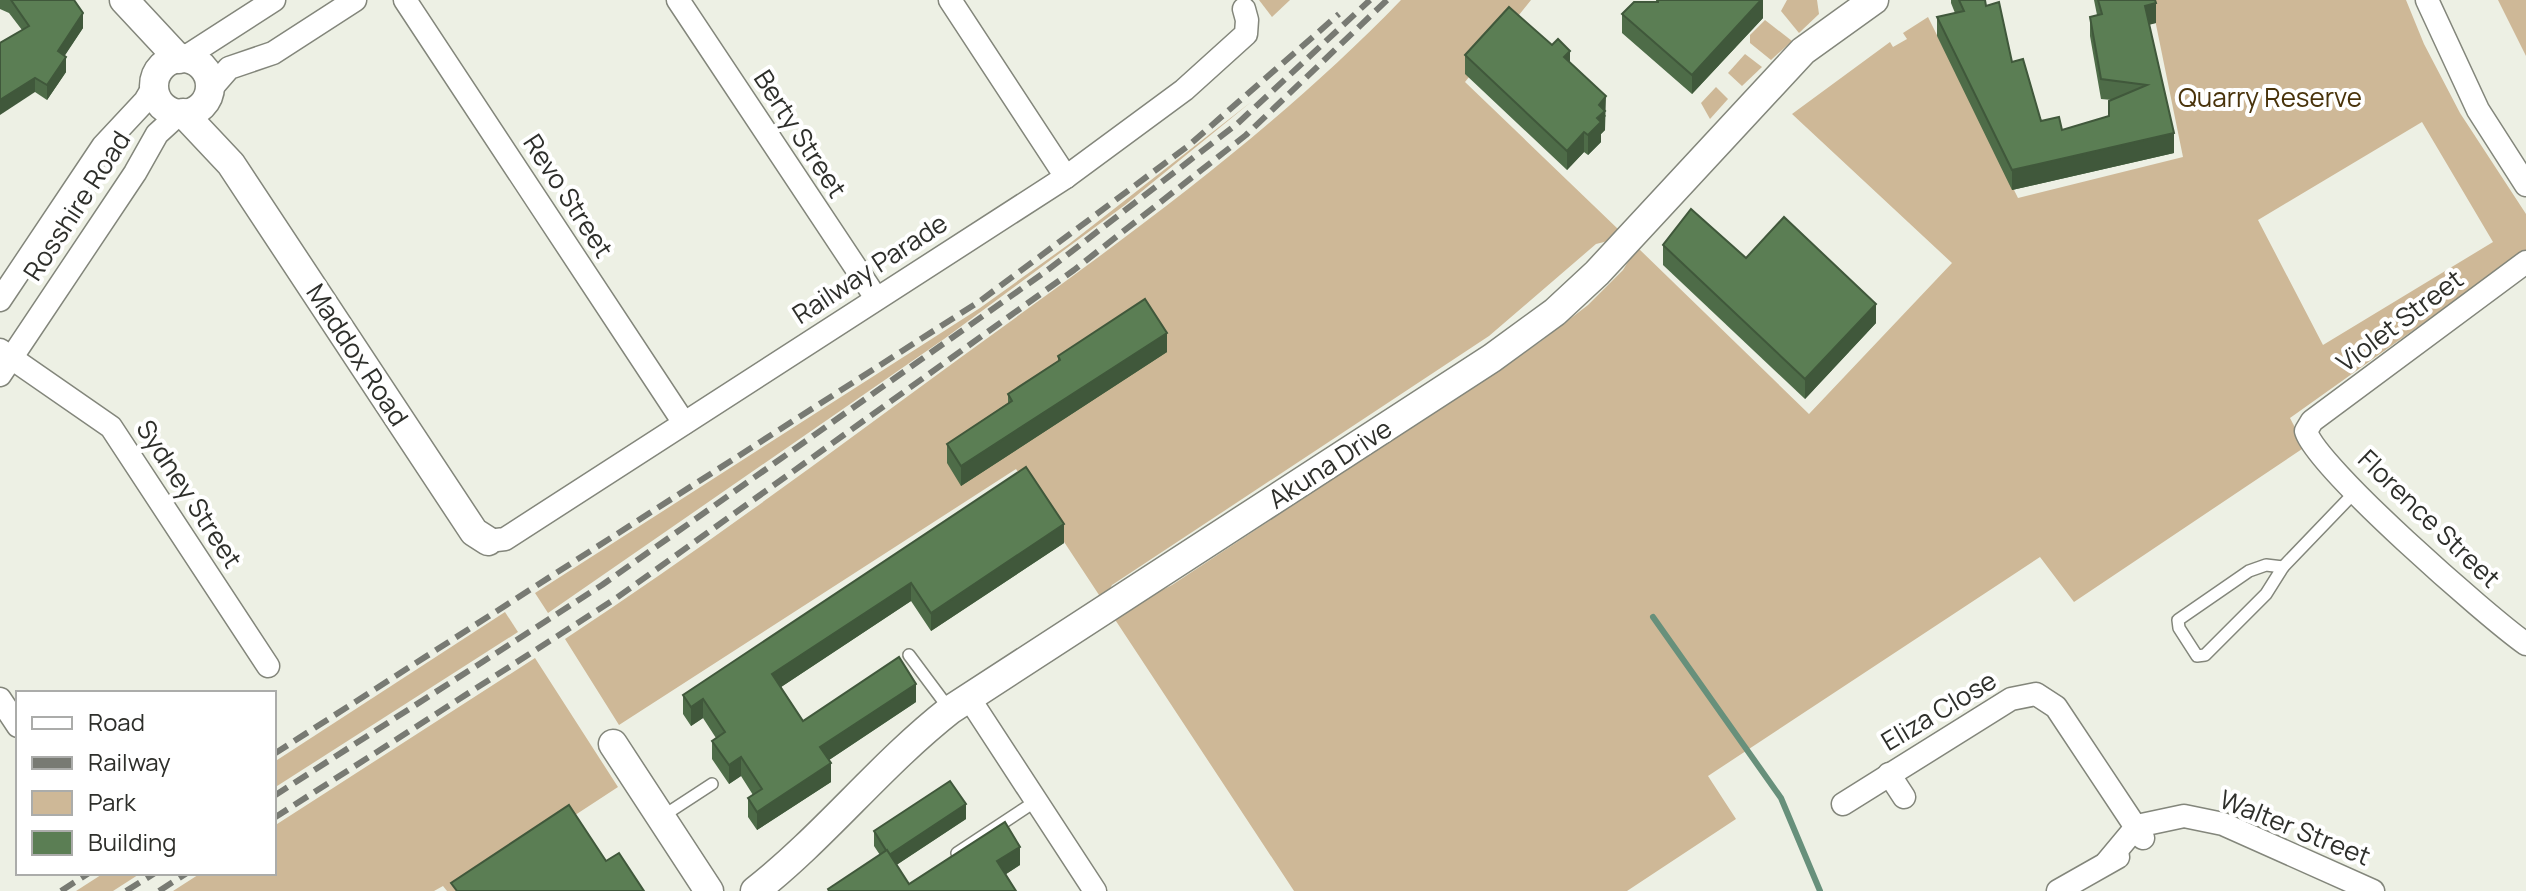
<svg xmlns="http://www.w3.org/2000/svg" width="2526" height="891" font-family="Manrope,sans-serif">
	<rect width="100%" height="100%" fill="#edf0e4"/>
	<g fill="#ceb897" fill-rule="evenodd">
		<polygon points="1259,0 1290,0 1272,17"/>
		<path d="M1401,0H1531L1465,82L1619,230L1608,241L1596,244L1489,336L1112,585L1103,601L1016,469L619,725L565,639C700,550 829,454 960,358C1114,246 1268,138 1401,0Z"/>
		<polygon points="1787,0 1817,0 1819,14 1799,33 1781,11"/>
		<path d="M2151,0H2406L2424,44L2460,113L2526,214V250L2290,418L2305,447L2074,602L2040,557L1708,776L1736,819L1627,891H1294L1112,615L1172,585L1540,342L1588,305L1623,270L1637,247L1809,414L1952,263L1792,114L1890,42L1893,47L1907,39L1903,33L1928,17L2018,198L2183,157ZM2422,122L2493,242L2323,345L2258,220Z"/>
		<polygon points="2498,0 2526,0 2526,56"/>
		<polygon points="1765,20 1792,41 1771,60 1750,43 1750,35"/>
		<polygon points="1745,54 1762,67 1742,86 1728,73"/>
		<polygon points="1716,87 1728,99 1710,119 1701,103"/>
		<polygon points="1251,102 1125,205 944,339 548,613 535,593 980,308 1069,244"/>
		<polygon points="505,612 518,632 274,788 274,762"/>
		<polygon points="535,658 618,787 459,891 447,891 443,886 434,891 173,891 201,873 274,873 274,826"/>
		<polygon points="104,873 141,873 113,891 76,891"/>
	</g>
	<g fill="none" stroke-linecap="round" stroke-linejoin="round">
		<polyline stroke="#67907b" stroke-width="6" points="1653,617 1781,798 1820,891"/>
		<defs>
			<g id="service">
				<polygon points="2266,565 2283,567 2266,594 2205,655 2197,656 2179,628 2178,620 2249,571"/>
				<polyline points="2283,567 2356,491"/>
				<polyline points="909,655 950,710"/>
				<polyline points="663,816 712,784"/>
				<polyline points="957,853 1036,801"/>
			</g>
			<g id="minor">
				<polyline points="405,0 684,423"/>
				<polyline points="678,0 876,298"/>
				<polyline points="950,0 1066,177"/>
				<polyline points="2427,0 2478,110 2526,185"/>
				<polyline points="184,58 274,0"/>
				<polyline points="209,91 229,68 273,53 355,0"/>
				<path d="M2526,262L2312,421L2306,431C2315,466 2489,618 2526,644"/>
				<polyline points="0,300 103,146 145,101 155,84"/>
				<polyline points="0,350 111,427 268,666"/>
				<polyline points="0,375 135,173 157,134 180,113"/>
				<polyline points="488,541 505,539 1066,177 1184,90 1246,34 1247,20 1244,9"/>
				<polyline points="969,698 1095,891"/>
				<polyline points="0,699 18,726"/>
				<polyline points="1889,774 1904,797"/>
				<polyline points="1843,804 2011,699 2036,694 2056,707 2143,838"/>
				<polyline points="2107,862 2137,826 2184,816 2223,824 2373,891"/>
				<polyline points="2058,891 2118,857"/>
			</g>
			<g id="tertiary">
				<polyline points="124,0 179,59"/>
				<circle cx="182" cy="86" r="28"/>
				<polyline points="183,113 231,164 474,532 488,541"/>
				<polyline points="613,744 709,891"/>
				<path d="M755,891C825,836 880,765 950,710L1492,358L1555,312L1597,273L1803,51L1874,0"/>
			</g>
		</defs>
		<use href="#service" stroke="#83867b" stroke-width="14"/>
		<use href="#minor" stroke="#83867b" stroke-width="25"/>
		<use href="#tertiary" stroke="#83867b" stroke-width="31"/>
		<use href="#service" stroke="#fff" stroke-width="11"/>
		<use href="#minor" stroke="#fff" stroke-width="22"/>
		<use href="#tertiary" stroke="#fff" stroke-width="28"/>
		<g stroke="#787a73" stroke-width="6" stroke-dasharray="16 8" stroke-linecap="butt">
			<polyline points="274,754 980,301 1188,146 1339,14"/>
			<polyline points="274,796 602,585 1045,272 1237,124 1370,0"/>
			<polyline points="274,818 615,599 1074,270 1246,135 1387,0"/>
			<polyline points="61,891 89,873"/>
			<polyline points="126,891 155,873"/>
			<polyline points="159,891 187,873"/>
		</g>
	</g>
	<g fill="#4e6c48">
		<polygon points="0,0 74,0 83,28 64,56 66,72 47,100 35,92 22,30 9,13 0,9"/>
		<polygon points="1656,0 1763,0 1763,18 1692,94 1622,33 1622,14 1656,2"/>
		<polygon points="1951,0 1985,0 1986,6 2012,62 2041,121 2062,130 2109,116 2112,100 2101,99 2090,36 2090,17 2097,15 2094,0 2155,0 2156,23 2149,24 2174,153 2012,190 1937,36 1937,17 1955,13 1951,3"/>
		<polygon points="1465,55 1570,63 1606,116 1605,117 1605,130 1601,134 1601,142 1588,155 1584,152 1567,170 1465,74"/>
		<polygon points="1663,245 1746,258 1876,323 1805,399 1663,265"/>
		<polygon points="1167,352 961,486 947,463 947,444 1008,403 1008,394 1058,361 1058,356"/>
		<polygon points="1026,467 1064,543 931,631 911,601 781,687 803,721 916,702 829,760 831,782 757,830 748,817 748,798 753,795 741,776 729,784 712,759 712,741 716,738 703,718 691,726 683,714 683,695"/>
		<polygon points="966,819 896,865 909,884 1020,865 1006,874 1016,891 828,891 828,889 880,855 874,846 874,831"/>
	</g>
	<g fill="#40583b">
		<polygon points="1761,0 1763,0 1763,18 1692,94 1692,75"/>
		<polygon points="2156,3 2156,23 2145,26 2145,6"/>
		<polygon points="83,13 83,28 58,66 58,51"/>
		<polygon points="1570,51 1570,71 1564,57"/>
		<polygon points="66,57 66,72 47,100 47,85"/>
		<polygon points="35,78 35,92 0,115 0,100"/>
		<polygon points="1606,96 1605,130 1601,134 1601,142 1588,155 1588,135 1599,105"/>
		<polygon points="1584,132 1584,152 1567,170 1567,151"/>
		<polygon points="2174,133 2174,153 2012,190 2012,170"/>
		<polygon points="1876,304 1876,323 1805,399 1805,379"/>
		<polygon points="1167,333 1167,352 961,486 961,466"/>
		<polygon points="1064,524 1064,543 931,631 931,613"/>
		<polygon points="911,583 911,601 772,693 772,674"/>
		<polygon points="916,684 916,702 820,766 820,747"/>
		<polygon points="703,699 703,718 691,726 691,707"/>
		<polygon points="741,757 741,776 729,784 729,765"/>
		<polygon points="831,763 831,782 757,830 757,812"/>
		<polygon points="966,804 966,819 889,870 889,855"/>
		<polygon points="1020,847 1020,865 997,880 997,861"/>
	</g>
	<g fill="#5b7e54" stroke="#40583b" stroke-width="2">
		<polygon points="11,0 74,0 83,13 58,51 66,57 47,85 35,78 0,100 0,43 29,26"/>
		<polygon points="1658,0 1761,0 1692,75 1622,14 1634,2 1658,2"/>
		<polygon points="1959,0 1985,0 1986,6 1999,2 2012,62 2023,59 2041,121 2059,117 2062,130 2109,116 2109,101 2147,85 2101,79 2090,17 2102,14 2098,0 2155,0 2156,3 2145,6 2174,133 2012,170 1937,17 1964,11"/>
		<polygon points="1509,7 1552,45 1558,39 1570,51 1564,57 1606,96 1599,105 1605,111 1597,118 1601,122 1588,135 1584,132 1567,151 1465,55"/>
		<polygon points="1691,209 1746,258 1784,217 1876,304 1805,379 1663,245"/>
		<polygon points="1145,299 1167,333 961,466 947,444 1012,401 1008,394 1060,360 1058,356"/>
		<polygon points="1026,467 1064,524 931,613 911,583 772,674 803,721 899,657 916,684 820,747 831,763 757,812 748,798 762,789 741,757 729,765 712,741 725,732 703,699 691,707 683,695"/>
		<polygon points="950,781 966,804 889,855 874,831"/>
		<polygon points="569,805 606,861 619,853 644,891 457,891 451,883"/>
		<polygon points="1005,822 1020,847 997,861 1016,891 829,891 828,889 887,850 909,884"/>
	</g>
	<g text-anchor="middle" stroke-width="8" stroke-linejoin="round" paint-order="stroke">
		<g font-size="26" fill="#49330b" stroke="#fff">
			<text x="2270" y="107">Quarry Reserve</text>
		</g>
		<g font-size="26" fill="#2e2f2b" stroke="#fff">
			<text transform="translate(800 134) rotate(57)" y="9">Berty Street</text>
			<text transform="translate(568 196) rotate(57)" y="9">Revo Street</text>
			<text transform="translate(77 206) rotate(-57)" y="9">Rosshire Road</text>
			<text transform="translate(870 269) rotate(-33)" y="9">Railway Parade</text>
			<text transform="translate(2400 321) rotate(-37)" y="9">Violet Street</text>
			<text transform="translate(357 355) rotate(57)" y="9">Maddox Road</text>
			<text transform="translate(1330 464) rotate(-33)" y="9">Akuna Drive</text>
			<text transform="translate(189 494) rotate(57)" y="9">Sydney Street</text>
			<text transform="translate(2429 519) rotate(44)" y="9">Florence Street</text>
			<text transform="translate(1939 711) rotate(-31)" y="9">Eliza Close</text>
			<text transform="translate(2295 828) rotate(22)" y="9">Walter Street</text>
		</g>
	</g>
	<rect x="16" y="691" width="260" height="184" fill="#ffffff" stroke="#abacaa" stroke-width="2"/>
	<rect x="32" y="717" width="40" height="12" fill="#ffffff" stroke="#abacaa" stroke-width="2"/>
	<text x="88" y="731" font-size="24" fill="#2e2f2b">Road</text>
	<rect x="32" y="757" width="40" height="12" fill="#787a73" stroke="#abacaa" stroke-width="2"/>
	<text x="88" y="771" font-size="24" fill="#2e2f2b">Railway</text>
	<rect x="32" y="791" width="40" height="24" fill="#ceb897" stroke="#abacaa" stroke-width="2"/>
	<text x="88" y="811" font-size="24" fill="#2e2f2b">Park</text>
	<rect x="32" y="831" width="40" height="24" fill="#5b7e54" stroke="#abacaa" stroke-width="2"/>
	<text x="88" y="851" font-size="24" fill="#2e2f2b">Building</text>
</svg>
